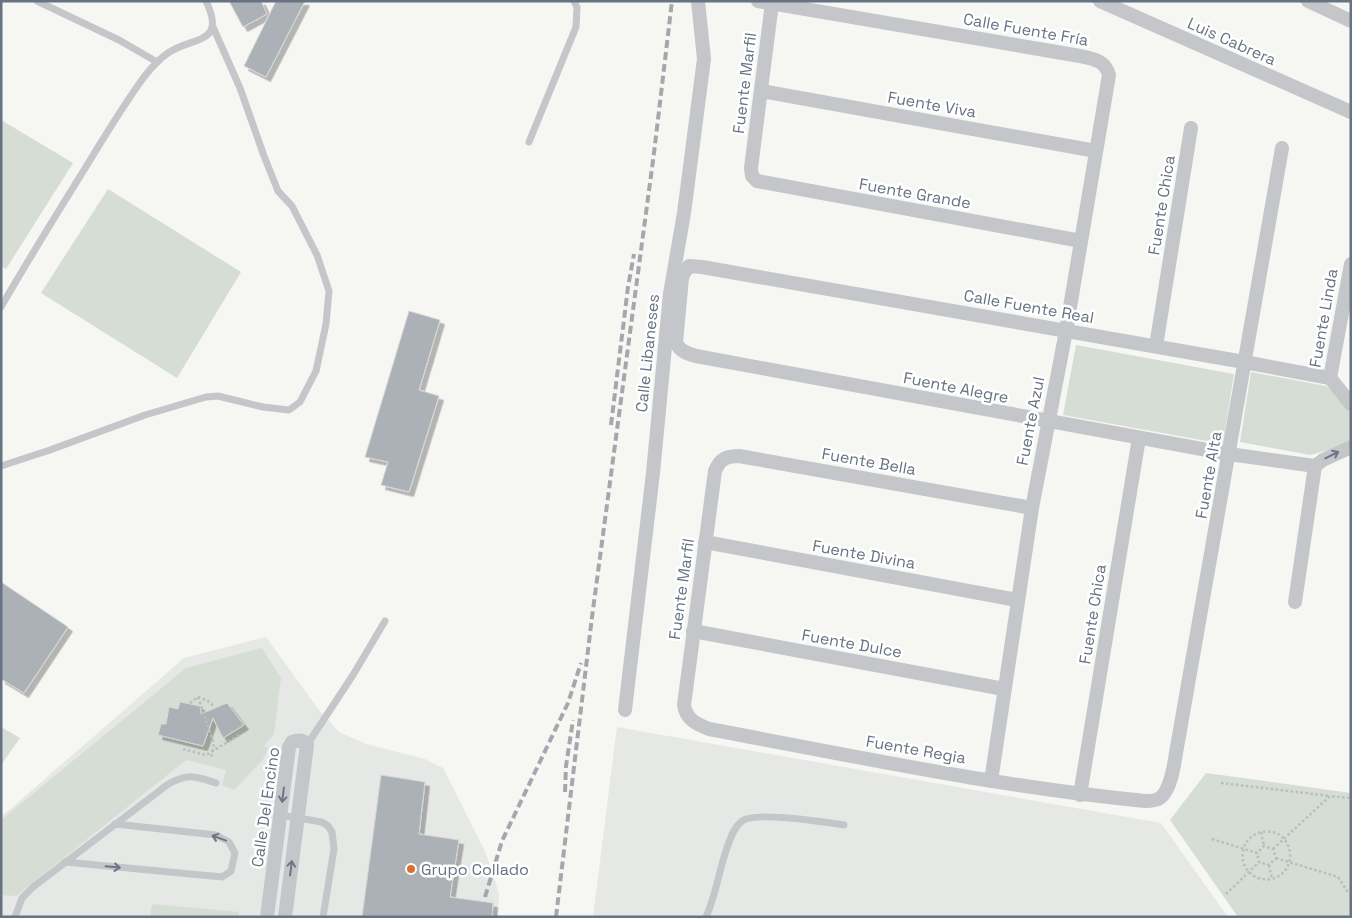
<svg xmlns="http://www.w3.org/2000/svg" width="1352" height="918" font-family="'Space Grotesk',sans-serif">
	<defs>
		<filter id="shadow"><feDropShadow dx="4.5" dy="4.5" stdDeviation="0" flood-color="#0004"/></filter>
	</defs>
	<rect width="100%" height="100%" fill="#f6f6f3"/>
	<g fill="#e6e8e6">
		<polygon points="266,637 319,710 339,732 366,744 425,759 443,768 485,851 499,893 498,917 1,917 1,817 184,658"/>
		<polygon points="617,727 1161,823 1228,917 593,917"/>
	</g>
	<g fill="#d6ddd4">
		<polygon points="1,120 73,163 6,269 1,266"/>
		<polygon points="108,189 241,272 177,378 41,293"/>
		<polygon points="1076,345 1234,374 1223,444 1063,415"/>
		<polygon points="1251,372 1326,386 1351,408 1351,444 1310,455 1240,442"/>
		<polygon points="262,648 281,678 274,734 264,746 269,748 262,761 234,790 222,785 226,770 186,760 16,896 1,895 1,820 186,668"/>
		<polygon points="1,727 20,738 1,765"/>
		<polygon points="1206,773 1351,793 1351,900 1349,917 1238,917 1170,820"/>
		<polygon points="152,904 239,912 238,917 150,917"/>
	</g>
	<g fill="#abb1b7" stroke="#d7d7d5" filter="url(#shadow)">
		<polygon points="229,1 261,1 267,14 243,27"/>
		<polygon points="276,1 305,1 266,77 244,66"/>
		<polygon points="409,311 440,320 419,390 439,396 409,492 381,485 388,462 365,457"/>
		<polygon points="1,582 68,627 24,693 1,679"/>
		<polygon points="180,702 200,706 201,714 227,703 244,725 223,738 213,718 203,746 158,735 161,724 166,724 169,707 178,709"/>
		<polygon points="381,775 425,782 419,834 459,840 450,897 493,903 492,917 362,917"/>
	</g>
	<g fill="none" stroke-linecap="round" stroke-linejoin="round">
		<g stroke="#bbbdbf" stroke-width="2.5" stroke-dasharray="2.5 2.5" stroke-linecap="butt">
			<polyline points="198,697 214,744 211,759"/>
			<polyline points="190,703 198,697 208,701 214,706"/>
			<polyline points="183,749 206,755 241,734"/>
			<polyline points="1221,783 1330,796"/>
			<polyline points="1261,832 1264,846"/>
			<polyline points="1212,839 1257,853 1259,862 1269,865 1276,858 1273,849 1264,846 1257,853"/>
			<polyline points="1273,849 1330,796 1351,798"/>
			<polyline points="1276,858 1338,877 1348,892"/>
			<path d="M1269,865L1272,879C1302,870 1292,826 1262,832C1232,838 1238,884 1272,879"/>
			<polyline points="1226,894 1259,862"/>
		</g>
		<g stroke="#c4c6ca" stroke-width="7">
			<polyline points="37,1 119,40 157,62"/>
			<polyline points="529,142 576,27 577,7 574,1"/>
			<path d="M1,307C28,260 56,215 84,170C103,139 122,107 144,77C151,68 159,59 168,53C193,36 227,45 206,1"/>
			<polyline points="1,466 50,450 145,415 206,397 218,396 263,407 289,410 300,402 316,371 326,324 329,291 317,255 292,206 278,191 264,156 240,88 213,27"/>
			<polyline points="307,745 353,675 385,621"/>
			<polyline points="280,815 322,822 328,826 332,832 334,849 323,917"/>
			<polyline points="65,862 222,877 231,871 235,853 229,842 216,835 115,824"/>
			<path d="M15,917L22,898L33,887L167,785C187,773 195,776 216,783"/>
			<path d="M706,917C716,895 719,870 727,848C730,839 734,827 742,821C755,811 825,822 844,825"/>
		</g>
		<g stroke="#c4c6ca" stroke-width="14">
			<path d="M758,1L1080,56C1093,59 1105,60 1109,75L1066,331L1032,508L991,781"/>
			<polyline points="1100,1 1351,112"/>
			<polyline points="1308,1 1351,21"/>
			<polyline points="772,3 751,168 752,176 757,181 1081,241"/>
			<polyline points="761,91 1096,151"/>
			<polyline points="1156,346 1191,128"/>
			<polyline points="1330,378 1351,264"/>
			<path d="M1351,404L1330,378L1244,362L702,267L689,266L684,273L682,278L676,342C679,351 688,354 696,356L1229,454L1315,466L1323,460L1351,447"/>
			<path d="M1032,508L739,456C726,456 720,459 715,471L684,705C686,719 696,724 709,729C854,756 999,787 1145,801C1150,801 1156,801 1160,798C1171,790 1174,765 1176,753L1282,148"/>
			<polyline points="705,542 1017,600"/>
			<polyline points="1295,602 1315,466"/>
			<polyline points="693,631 1004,689"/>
			<polyline points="625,710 653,473 670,294 684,213 704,59 698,1"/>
			<polyline points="1080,795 1139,438"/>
			<path d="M267,917L289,747L292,742C298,740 304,740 307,745L285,917"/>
		</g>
		<g stroke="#a4a8ae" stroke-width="4" stroke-dasharray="8 4" stroke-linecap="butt">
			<polyline points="611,425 628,287 634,254"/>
			<polyline points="565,792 566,766 573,720"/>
			<polyline points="485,897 502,841 568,703 581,663"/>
			<polyline points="556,917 592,617 654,153 672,1"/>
		</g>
	</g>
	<defs><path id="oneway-shaft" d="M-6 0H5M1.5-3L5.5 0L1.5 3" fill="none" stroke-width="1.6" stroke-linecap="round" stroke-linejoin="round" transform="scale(1.25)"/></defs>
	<g stroke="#6c7686">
		<use href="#oneway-shaft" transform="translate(1332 455) rotate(-26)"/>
		<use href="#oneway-shaft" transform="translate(283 795) rotate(97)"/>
		<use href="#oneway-shaft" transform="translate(219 838) rotate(-160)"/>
		<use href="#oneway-shaft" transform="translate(113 867) rotate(5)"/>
		<use href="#oneway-shaft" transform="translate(291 868) rotate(-83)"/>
	</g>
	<circle fill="#d96f30" stroke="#fff" stroke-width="2" cx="411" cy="869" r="5"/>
	<g text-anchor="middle" stroke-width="5" stroke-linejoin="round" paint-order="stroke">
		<g font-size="16" fill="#677282" stroke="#fff">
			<text transform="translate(1026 29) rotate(10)" y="6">Calle Fuente Fría</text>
			<text transform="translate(1232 41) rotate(24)" y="6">Luis Cabrera</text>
			<text transform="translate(744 83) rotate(-83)" y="6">Fuente Marfil</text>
			<text transform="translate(932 104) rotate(10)" y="6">Fuente Viva</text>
			<text transform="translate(915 193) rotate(10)" y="6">Fuente Grande</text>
			<text transform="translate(1161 205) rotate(-81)" y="6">Fuente Chica</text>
			<text transform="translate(1029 306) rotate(10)" y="6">Calle Fuente Real</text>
			<text transform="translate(1323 318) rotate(-80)" y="6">Fuente Linda</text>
			<text transform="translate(647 353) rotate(-84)" y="6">Calle Libaneses</text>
			<text transform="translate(956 387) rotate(11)" y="6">Fuente Alegre</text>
			<text transform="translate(1030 421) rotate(-79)" y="6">Fuente Azul</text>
			<text transform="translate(869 461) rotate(10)" y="6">Fuente Bella</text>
			<text transform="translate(1208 475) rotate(-80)" y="6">Fuente Alta</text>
			<text transform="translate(864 554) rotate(10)" y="6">Fuente Divina</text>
			<text transform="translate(681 589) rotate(-82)" y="6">Fuente Marfil</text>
			<text transform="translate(1092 614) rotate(-81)" y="6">Fuente Chica</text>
			<text transform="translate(852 643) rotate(10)" y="6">Fuente Dulce</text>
			<text transform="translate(916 749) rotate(10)" y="6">Fuente Regia</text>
			<text transform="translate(265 807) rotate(-82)" y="6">Calle Del Encino</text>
		</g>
		<g font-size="16" fill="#677282" stroke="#fff" text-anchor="start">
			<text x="421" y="875">Grupo Collado</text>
		</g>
	</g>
	<rect width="1352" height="918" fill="none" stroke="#677282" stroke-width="5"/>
</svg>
